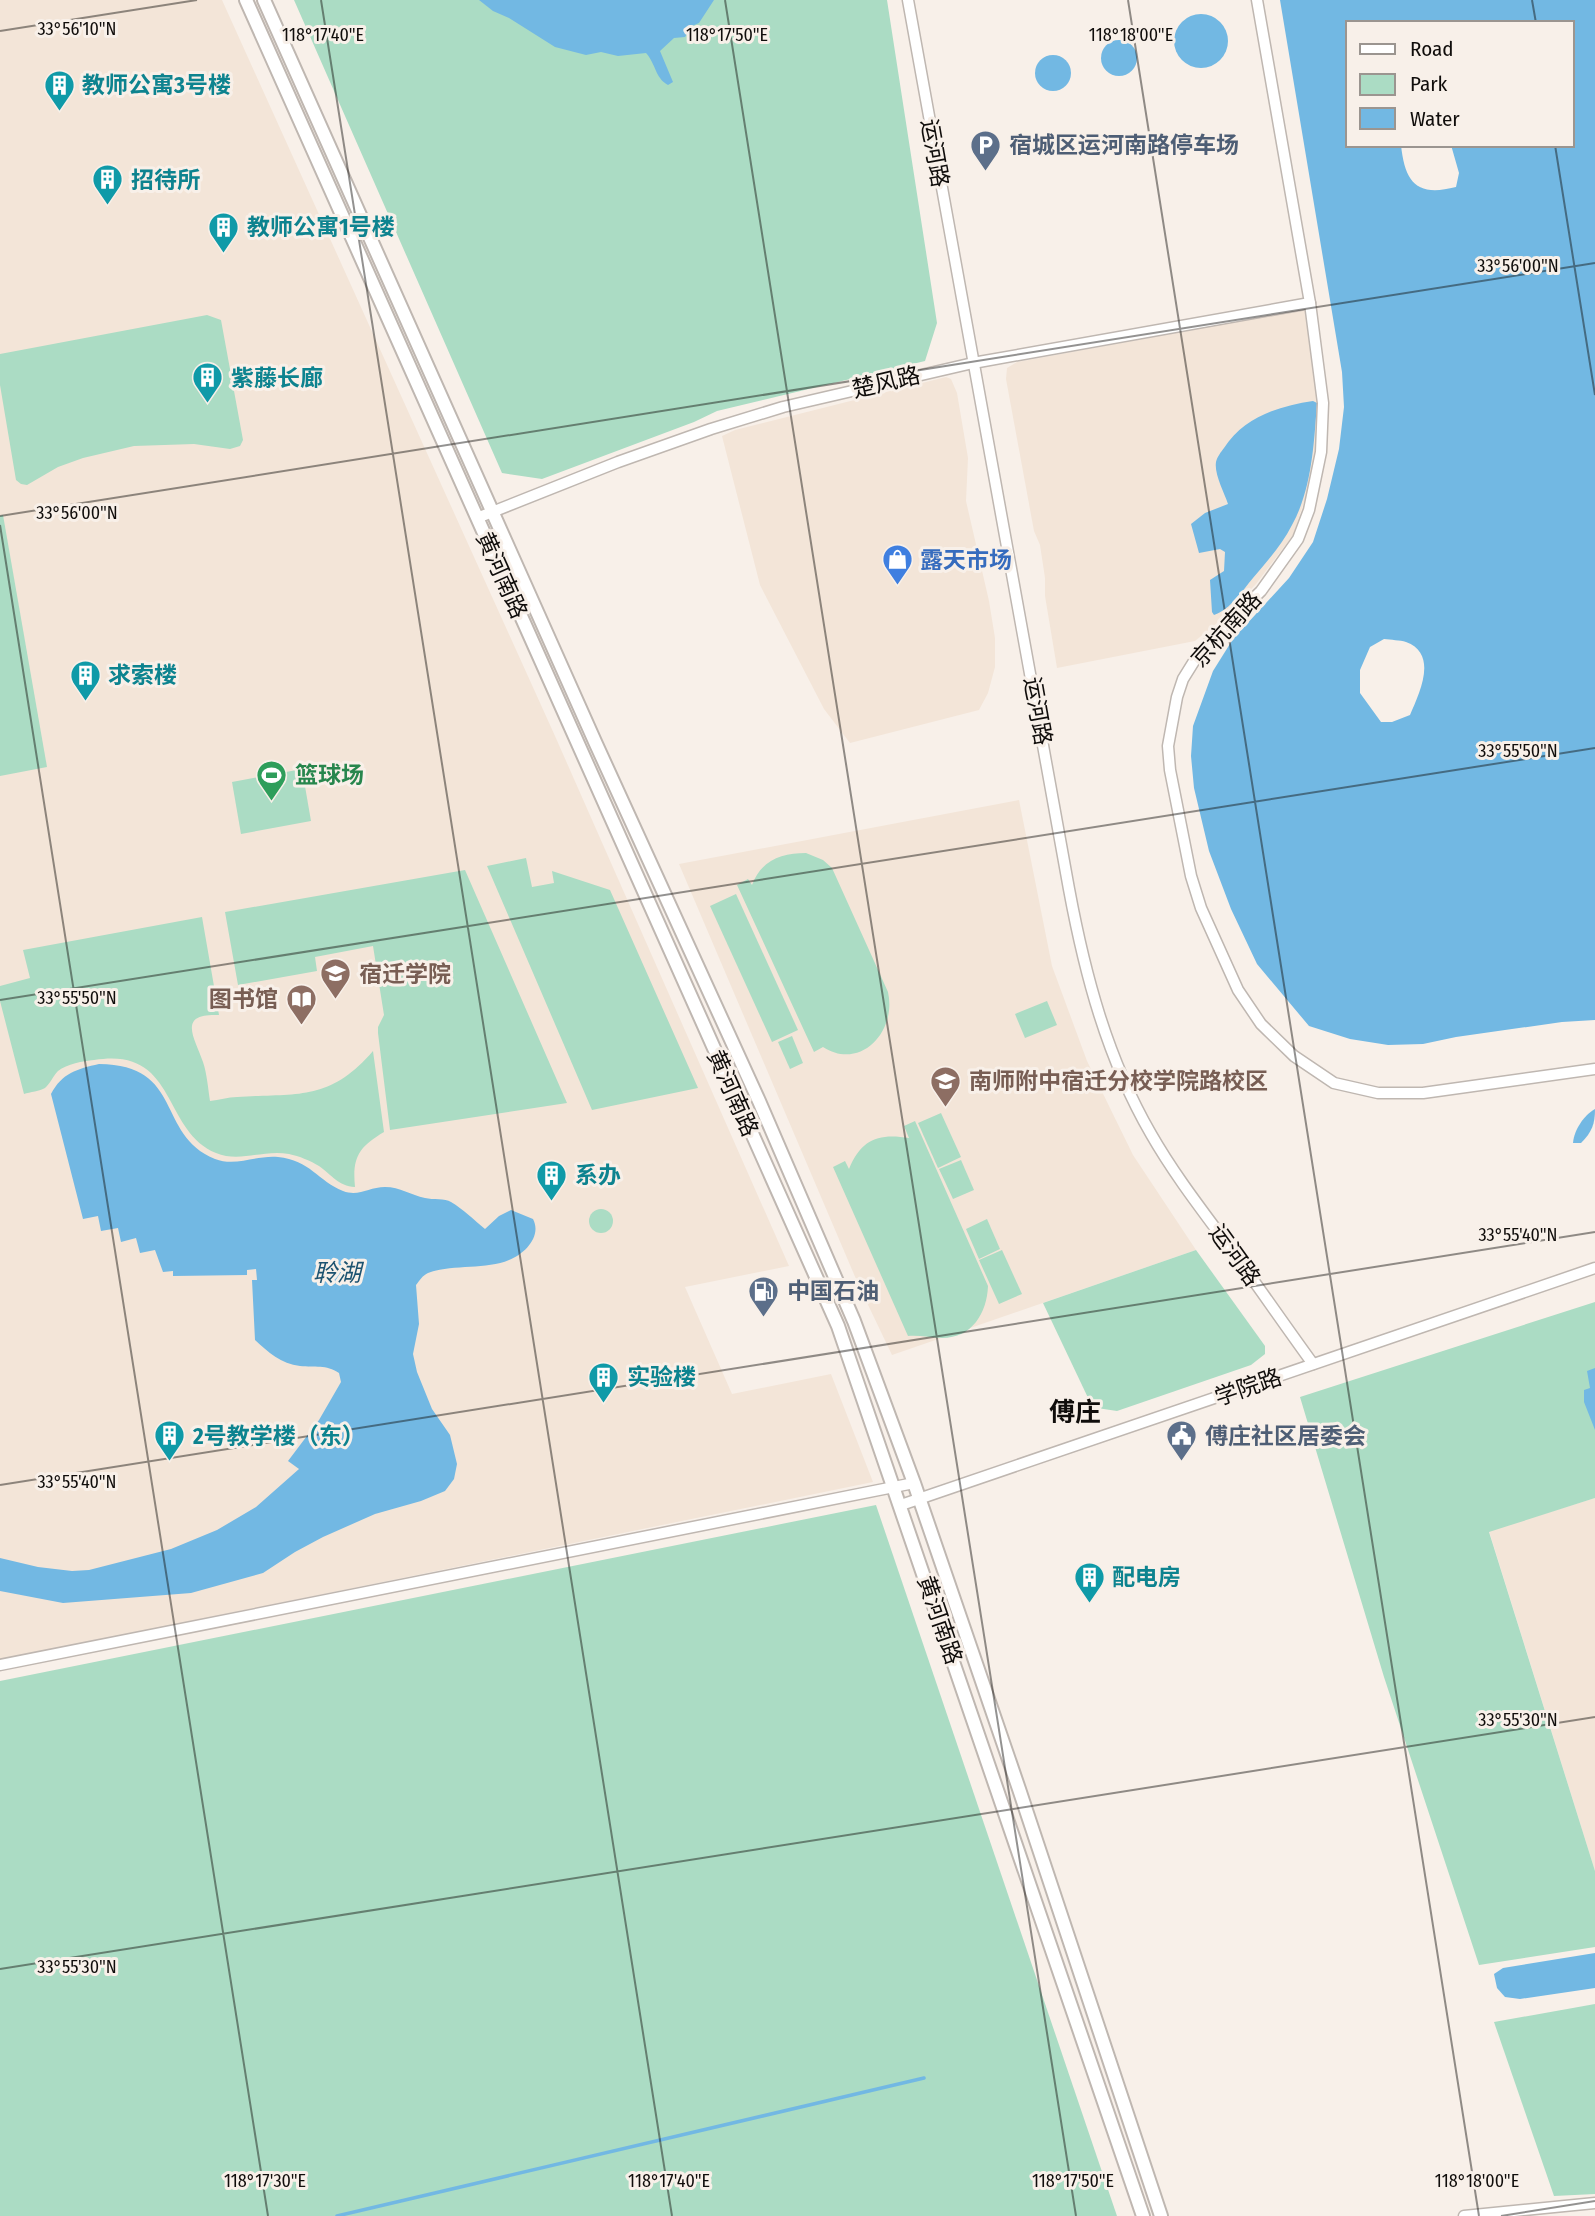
<svg xmlns="http://www.w3.org/2000/svg" width="1595" height="2216" font-family="'Fira Sans Condensed','Noto Sans SC',sans-serif">
	<rect width="100%" height="100%" fill="#f8f0e9"/>
	<g fill="#f3e5d8">
		<polygon points="0,0 222,0 555,736 789,1266 685,1287 732,1394 831,1374 873,1482 0,1660"/>
		<polygon points="1307,309 1318,385 1319,428 1309,487 1293,535 1256,584 1222,619 1195,641 1057,668 1045,596 1045,578 1040,545 1034,531 1006,379 1007,368 1017,362"/>
		<polygon points="946,377 951,379 957,393 968,458 966,501 989,601 995,638 995,667 988,693 979,710 850,743 824,709 760,585 722,436 735,430"/>
		<polygon points="1019,800 1052,966 1087,1061 1133,1155 1196,1250 892,1355 859,1286 679,864"/>
		<polygon points="1595,1498 1595,1871 1489,1531"/>
	</g>
	<g fill="#abdcc4">
		<polygon points="294,0 887,0 937,323 925,361 717,411 694,422 542,479 502,473"/>
		<polygon points="207,315 221,320 243,440 240,446 230,449 194,444 134,446 83,458 58,467 27,485 21,484 16,480 0,385 0,354"/>
		<polygon points="3,515 47,767 0,776 0,516"/>
		<polygon points="302,769 311,821 241,834 232,782"/>
		<path d="M806,853L823,860L832,868L888,992C897,1032 860,1071 823,1047L814,1052L737,885L748,879L752,885C761,860 782,853 806,853Z"/>
		<polygon points="526,858 532,887 554,883 552,871 610,890 698,1088 592,1110 487,866"/>
		<polygon points="465,870 567,1103 390,1130 378,1033 378,1027 384,1015 373,946 315,957 317,971 238,985 225,912"/>
		<polygon points="736,894 798,1030 772,1042 710,906"/>
		<path d="M202,917L219,1015C176,1013 195,1038 203,1062C207,1074 208,1088 210,1101C219,1100 228,1097 237,1097C297,1093 329,1102 373,1051L384,1132C359,1147 352,1157 355,1187C338,1186 332,1175 319,1166C311,1161 299,1156 289,1154C264,1149 240,1163 216,1153C161,1130 178,1046 94,1060C83,1061 67,1064 58,1071C53,1076 50,1084 45,1088C40,1091 30,1092 24,1094L0,1001V986L30,978L23,950Z"/>
		<polygon points="1047,1001 1057,1025 1025,1038 1015,1014"/>
		<polygon points="792,1036 803,1063 790,1069 778,1042"/>
		<polygon points="941,1113 961,1157 938,1168 918,1123"/>
		<path d="M915,1121L988,1286C987,1313 972,1338 942,1338C931,1338 920,1335 908,1336L833,1167L845,1161L849,1169C861,1139 879,1133 909,1138L904,1126Z"/>
		<polygon points="961,1160 974,1190 953,1199 939,1169"/>
		<circle cx="601" cy="1221" r="12"/>
		<polygon points="987,1219 1000,1249 979,1259 966,1229"/>
		<polygon points="1002,1250 1022,1294 999,1304 979,1260"/>
		<polygon points="1196,1250 1265,1346 1265,1354 1251,1365 1117,1411 1097,1408 1090,1402 1043,1303"/>
		<polygon points="1595,1302 1595,1498 1489,1532 1595,1871 1595,1947 1479,1965 1384,1677 1300,1397"/>
		<polygon points="876,1505 1117,2216 0,2216 0,1681"/>
		<polygon points="1595,2004 1595,2194 1554,2196 1494,2022"/>
	</g>
	<g fill="#72b8e3" fill-rule="evenodd">
		<path d="M479,0H714L699,23L692,26L685,37L674,38L660,51L673,82L668,85C655,78 656,64 646,53L618,56L601,52L586,55L555,47L509,18L493,11Z"/>
		<path d="M1280,0H1595V1020L1562,1022L1456,1037L1423,1044L1388,1045L1350,1039L1309,1026L1257,964L1231,909L1209,851L1194,788L1191,756L1193,726L1213,671L1233,639L1289,578L1313,542L1327,499L1339,449L1344,407L1342,372ZM1348,23H1572V145H1451L1459,173L1456,187C1417,197 1405,183 1401,145H1348ZM1384,639C1391,640 1400,640 1406,642C1439,654 1419,694 1410,715L1392,722H1381L1360,693V670L1370,647Z"/>
		<circle cx="1201" cy="41" r="27"/>
		<circle cx="1119" cy="58" r="18"/>
		<circle cx="1053" cy="73" r="18"/>
		<path d="M1313,401L1317,403C1314,443 1312,489 1292,525C1282,545 1267,561 1253,578C1242,591 1231,609 1214,615L1212,612L1210,580L1224,571L1225,552L1220,549L1199,553L1191,524L1205,513L1228,504C1224,492 1214,474 1216,462C1217,457 1221,452 1224,448C1244,417 1279,406 1313,401Z"/>
		<path d="M99,1064C185,1065 155,1134 215,1159C236,1167 256,1155 278,1157C310,1160 318,1181 343,1191C359,1197 369,1187 385,1187C400,1187 411,1195 425,1198C433,1200 445,1198 451,1202C463,1209 474,1220 485,1229L499,1216L511,1210L533,1219C542,1236 525,1254 509,1260C486,1270 451,1264 428,1273C423,1275 419,1281 416,1285L419,1324L413,1354L417,1372L432,1409L450,1435L457,1464L454,1479L445,1491L421,1501L375,1514L323,1537L295,1552L263,1573L191,1593L63,1603L0,1591V1558L38,1567L72,1571L89,1570L171,1549L217,1530L256,1507L299,1469L288,1461L319,1420L341,1382L339,1373C326,1364 315,1368 300,1366C281,1364 268,1352 255,1340L252,1280H257L256,1269L247,1270V1275L173,1276V1271L163,1272L155,1250L140,1253L136,1238L121,1242L118,1228L101,1231L98,1216L83,1219L51,1094C62,1073 77,1069 99,1064Z"/>
		<path d="M1595,1109C1595,1124 1592,1132 1581,1143H1573C1574,1130 1584,1115 1595,1109Z"/>
		<polygon points="1595,1368 1595,1430 1584,1402 1584,1390 1590,1388 1587,1371"/>
		<polygon points="1595,1953 1595,1988 1520,1999 1505,1997 1497,1988 1494,1974 1503,1968"/>
	</g>
	<g fill="none" stroke-linecap="round" stroke-linejoin="round">
		<polyline stroke="#72b8e3" stroke-width="3.5" points="337,2216 924,2078"/>
		<defs>
			<g id="minor">
				<path d="M908,0L1069,889C1085,975 1107,1058 1151,1134C1175,1176 1205,1214 1233,1252C1260,1289 1286,1327 1313,1364"/>
				<polyline points="1257,0 1310,303 1323,403 1321,452 1309,510 1298,539 1261,591 1201,650 1183,679 1177,697 1168,746 1170,770 1191,876 1201,908 1238,990 1261,1024 1294,1056 1334,1083 1378,1093 1423,1093 1595,1069"/>
				<polyline points="477,518 618,462 711,429 783,407 973,363 1310,303"/>
				<polyline points="901,1505 1595,1268"/>
				<polyline points="0,1665 914,1483"/>
				<polyline points="1464,2216 1595,2203"/>
			</g>
			<g id="major">
				<polyline points="246,0 838,1326 1143,2216"/>
				<polyline points="264,0 596,744 759,1101 854,1321 914,1483 1019,1789 1161,2216"/>
			</g>
		</defs>
		<use href="#minor" stroke="#bfb7b1" stroke-width="13"/>
		<use href="#major" stroke="#bfb7b1" stroke-width="16"/>
		<use href="#minor" stroke="#fff" stroke-width="10"/>
		<use href="#major" stroke="#fff" stroke-width="12"/>
	</g>
	<path fill="none" stroke="#100d0b" stroke-width="2" stroke-opacity="0.45" d="M321,0L672,2216M725,0L1076,2216M1128,0L1479,2216M1532,0L1536,23M0,31L197,0M1555,145L1595,395M0,516L1595,263M0,525L268,2216M0,1000L1595,748M0,1485L1595,1232M0,1969L1595,1717M1501,2216L1595,2201"/>
	<defs>
		<symbol id="building-pin" viewBox="-11 -11 22 30"><path d="M0 17L-7.5 6A9.5 9.5 0 1 1 7.5 6Z" fill="#0f9aa8" stroke="#f8f0e9"/><path d="M-4-6H4V6H1V3H-1V6H-4ZM-2.5-4.3h1.7v1.8h-1.7ZM.8-4.3h1.7v1.8H.8ZM-2.5-1h1.7V.8h-1.7ZM.8-1h1.7V.8H.8Z" fill="#fff"/></symbol>
		<symbol id="parking-pin" viewBox="-11 -11 22 30"><path d="M0 17L-7.5 6A9.5 9.5 0 1 1 7.5 6Z" fill="#5c6f8a" stroke="#f8f0e9"/><path d="M-3.5-5.5H1a3.5 3.5 0 0 1 0 7H-1V5.5H-3.5ZM-1-3.4V-.6H.8a1.4 1.4 0 0 0 0-2.8Z" fill="#fff"/></symbol>
		<symbol id="shop-pin" viewBox="-11 -11 22 30"><path d="M0 17L-7.5 6A9.5 9.5 0 1 1 7.5 6Z" fill="#3f7fe0" stroke="#f8f0e9"/><path d="M-5-2.5h2.3a2.7 3.5 0 0 1 5.4 0H5L5.5 6h-11ZM-1.5-2.5h3a1.5 2.3 0 0 0-3 0Z" fill="#fff"/></symbol>
		<symbol id="stadium-pin" viewBox="-11 -11 22 30"><path d="M0 17L-7.5 6A9.5 9.5 0 1 1 7.5 6Z" fill="#2e9e5b" stroke="#f8f0e9"/><path d="M0-5a6.5 5 0 1 0 0 10a6.5 5 0 1 0 0-10ZM-3.5-1.8h7v3.6h-7Z" fill="#fff"/></symbol>
		<symbol id="university-pin" viewBox="-11 -11 22 30"><path d="M0 17L-7.5 6A9.5 9.5 0 1 1 7.5 6Z" fill="#8d6e63" stroke="#f8f0e9"/><path d="M0-5L7-2L0 1L-7-2ZM-4 1L0 2.5L4 1V4Q0 6-4 4Z" fill="#fff"/></symbol>
		<symbol id="library-pin" viewBox="-11 -11 22 30"><path d="M0 17L-7.5 6A9.5 9.5 0 1 1 7.5 6Z" fill="#8d6e63" stroke="#f8f0e9"/><path d="M-6-4Q-3-5.5-.7-3.5V5Q-3 3-6 4ZM6-4Q3-5.5 .7-3.5V5Q3 3 6 4Z" fill="#fff"/></symbol>
		<symbol id="school-pin" viewBox="-11 -11 22 30"><path d="M0 17L-7.5 6A9.5 9.5 0 1 1 7.5 6Z" fill="#8d6e63" stroke="#f8f0e9"/><path d="M0-5L7-2L0 1L-7-2ZM-4 1L0 2.5L4 1V4Q0 6-4 4Z" fill="#fff"/></symbol>
		<symbol id="fuel-pin" viewBox="-11 -11 22 30"><path d="M0 17L-7.5 6A9.5 9.5 0 1 1 7.5 6Z" fill="#5c6f8a" stroke="#f8f0e9"/><path d="M-5.5-6h7V0h2V4h1.3V-2.5L3-4.5l.8-.8L6-3V5H2.5V1h-1V6h-7ZM-4.2-4.7v3.2H.2V-4.7Z" fill="#fff"/></symbol>
		<symbol id="civic-pin" viewBox="-11 -11 22 30"><path d="M0 17L-7.5 6A9.5 9.5 0 1 1 7.5 6Z" fill="#5c6f8a" stroke="#f8f0e9"/><path d="M-.6-6.5H3V-4.5H.6V-3L4-1V1h2V6H-6V1h2V-1L-.6-3ZM-1.2 2.5V6h2.4V2.5Z" fill="#fff"/></symbol>
	</defs>
	<g fill-rule="evenodd">
		<use href="#building-pin" x="42" y="68" width="35" height="47"/>
		<use href="#parking-pin" x="968" y="128" width="35" height="47"/>
		<use href="#building-pin" x="90" y="162" width="35" height="47"/>
		<use href="#building-pin" x="206" y="210" width="35" height="47"/>
		<use href="#building-pin" x="190" y="360" width="35" height="47"/>
		<use href="#shop-pin" x="880" y="542" width="35" height="47"/>
		<use href="#building-pin" x="68" y="658" width="35" height="47"/>
		<use href="#stadium-pin" x="254" y="758" width="35" height="47"/>
		<use href="#university-pin" x="318" y="956" width="35" height="47"/>
		<use href="#library-pin" x="284" y="982" width="35" height="47"/>
		<use href="#school-pin" x="928" y="1064" width="35" height="47"/>
		<use href="#building-pin" x="534" y="1158" width="35" height="47"/>
		<use href="#fuel-pin" x="746" y="1274" width="35" height="47"/>
		<use href="#building-pin" x="586" y="1360" width="35" height="47"/>
		<use href="#building-pin" x="152" y="1418" width="35" height="47"/>
		<use href="#civic-pin" x="1164" y="1418" width="35" height="47"/>
		<use href="#building-pin" x="1072" y="1560" width="35" height="47"/>
	</g>
	<g text-anchor="middle" stroke-width="6" stroke-linejoin="round" paint-order="stroke">
		<g font-size="23" font-weight="bold" fill="#0d838f" stroke="#f8f0e9" text-anchor="start">
			<text x="82" y="93">教师公寓3号楼</text>
			<text x="131" y="188">招待所</text>
			<text x="247" y="235">教师公寓1号楼</text>
			<text x="231" y="386">紫藤长廊</text>
			<text x="108" y="683">求索楼</text>
			<text x="575" y="1183">系办</text>
			<text x="627" y="1385">实验楼</text>
			<text x="193" y="1444">2号教学楼（东）</text>
			<text x="1112" y="1585">配电房</text>
		</g>
		<g font-size="23" font-weight="bold" fill="#4e5e75" stroke="#f8f0e9" text-anchor="start">
			<text x="1009" y="153">宿城区运河南路停车场</text>
			<text x="787" y="1299">中国石油</text>
			<text x="1205" y="1444">傅庄社区居委会</text>
		</g>
		<g font-size="23" fill="#100d0b" stroke="#f8f0e9">
			<text transform="translate(935 153) rotate(80)" y="8">运河路</text>
			<text transform="translate(886 382) rotate(-13)" y="8">楚风路</text>
			<text transform="translate(502 575) rotate(66)" y="8">黄河南路</text>
			<text transform="translate(1226 629) rotate(-48)" y="8">京杭南路</text>
			<text transform="translate(1038 711) rotate(80)" y="8">运河路</text>
			<text transform="translate(733 1093) rotate(66)" y="8">黄河南路</text>
			<text transform="translate(1235 1255) rotate(54)" y="8">运河路</text>
			<text transform="translate(1248 1387) rotate(-19)" y="8">学院路</text>
			<text transform="translate(940 1620) rotate(71)" y="8">黄河南路</text>
		</g>
		<g font-size="23" font-weight="bold" fill="#366cbe" stroke="#f8f0e9" text-anchor="start">
			<text x="920" y="568">露天市场</text>
		</g>
		<g font-size="23" font-weight="bold" fill="#27864d" stroke="#f8f0e9" text-anchor="start">
			<text x="295" y="783">篮球场</text>
		</g>
		<g font-size="23" font-weight="bold" fill="#785e54" stroke="#f8f0e9" text-anchor="start">
			<text x="359" y="982">宿迁学院</text>
			<text x="278" y="1007" text-anchor="end">图书馆</text>
			<text x="969" y="1089">南师附中宿迁分校学院路校区</text>
		</g>
		<g font-size="24" font-style="italic" fill="#1c5270" stroke="#f8f0e9">
			<text x="337" y="1281">聆湖</text>
		</g>
		<g font-size="26" font-weight="bold" fill="#100d0b" stroke="#f8f0e9">
			<text x="1075" y="1421">傅庄</text>
		</g>
	</g>
	<g font-size="18" text-anchor="middle" fill="#100d0b" stroke="#f8f0e9" stroke-width="6" stroke-linejoin="round" paint-order="stroke">
		<text x="77" y="35">33°56'10"N</text>
		<text x="323" y="41">118°17'40"E</text>
		<text x="727" y="41">118°17'50"E</text>
		<text x="1131" y="41">118°18'00"E</text>
		<text x="1518" y="272">33°56'00"N</text>
		<text x="77" y="519">33°56'00"N</text>
		<text x="1518" y="757">33°55'50"N</text>
		<text x="77" y="1004">33°55'50"N</text>
		<text x="1518" y="1241">33°55'40"N</text>
		<text x="77" y="1488">33°55'40"N</text>
		<text x="1518" y="1726">33°55'30"N</text>
		<text x="77" y="1973">33°55'30"N</text>
		<text x="265" y="2187">118°17'30"E</text>
		<text x="669" y="2187">118°17'40"E</text>
		<text x="1073" y="2187">118°17'50"E</text>
		<text x="1477" y="2187">118°18'00"E</text>
	</g>
	<rect x="1346" y="21" width="228" height="126" fill="#f8f0e9" stroke="#9b9590" stroke-width="2"/>
	<rect x="1360" y="44" width="35" height="10" fill="#ffffff" stroke="#9b9590" stroke-width="2"/>
	<text x="1410" y="56" font-size="21" fill="#100d0b">Road</text>
	<rect x="1360" y="74" width="35" height="21" fill="#abdcc4" stroke="#9b9590" stroke-width="2"/>
	<text x="1410" y="91" font-size="21" fill="#100d0b">Park</text>
	<rect x="1360" y="108" width="35" height="21" fill="#72b8e3" stroke="#9b9590" stroke-width="2"/>
	<text x="1410" y="126" font-size="21" fill="#100d0b">Water</text>
</svg>
